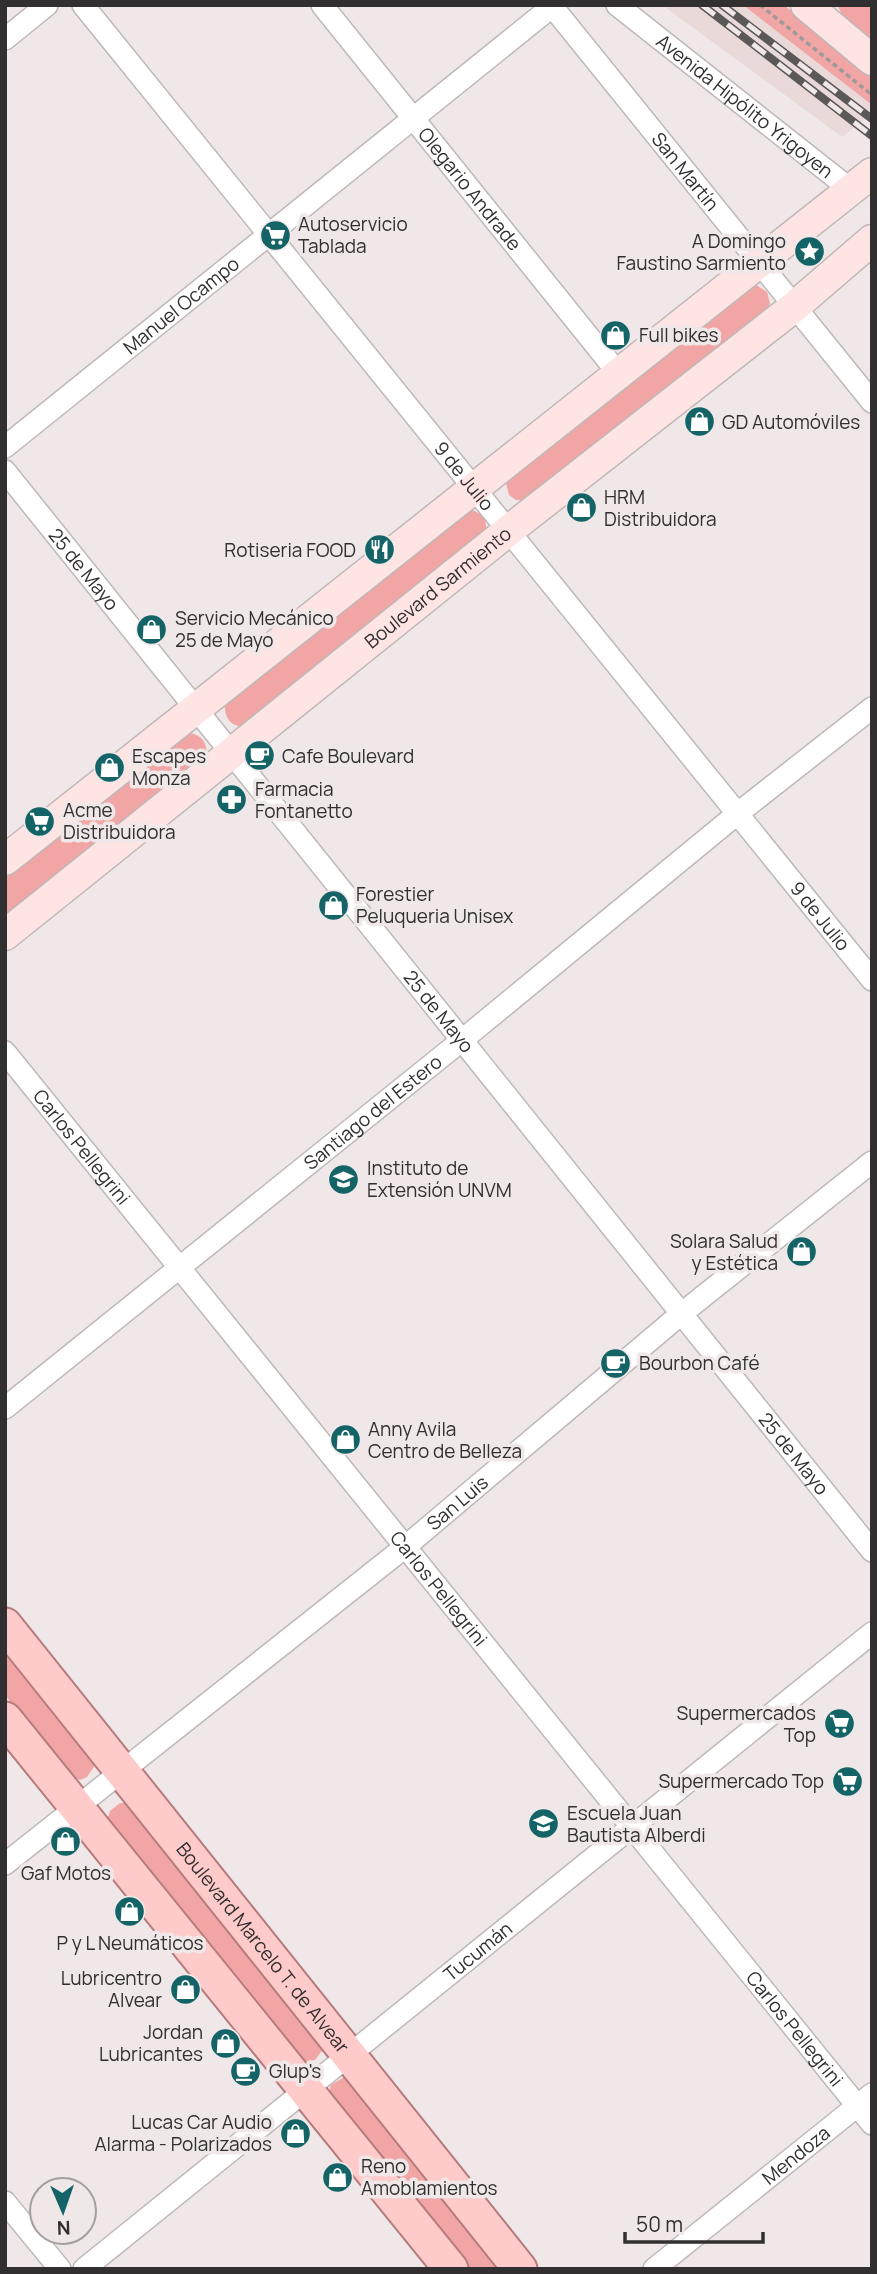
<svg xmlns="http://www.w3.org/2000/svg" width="877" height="2274" font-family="Manrope,sans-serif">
	<rect width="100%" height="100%" fill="#f0e8e8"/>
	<polygon fill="#e9dad9" points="662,5 743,5 872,105 872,114 842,137"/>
	<g fill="#f1a5a4">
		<polygon points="743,5 784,5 872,75 872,105"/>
		<polygon points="837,5 872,5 872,47 845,20"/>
		<polygon points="753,283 767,292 770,303 767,312 526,501 516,500 509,495 505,479"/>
		<path d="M471,509L485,517L487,533L245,727C229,726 224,717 225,702Z"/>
		<path d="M184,732C200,733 209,742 206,758L5,922V873Z"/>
		<polygon points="5,1645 96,1764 87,1777 80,1780 71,1776 5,1695"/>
		<polygon points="120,1803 127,1803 324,2048 315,2060 303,2062 107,1820 110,1811"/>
		<polygon points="346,2076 507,2269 465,2269 328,2094 331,2085"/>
	</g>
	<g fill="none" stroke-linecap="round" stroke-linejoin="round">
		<defs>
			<g id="minor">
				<path id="s1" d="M83,5L872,980"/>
				<path id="s2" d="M322,5L618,373"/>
				<path id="s3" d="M551,5L872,402"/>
				<path id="s4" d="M617,5L850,189"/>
				<polyline points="5,39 47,5"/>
				<path id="s5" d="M5,447L554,5"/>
				<path id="s6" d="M5,471L872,1551"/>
				<path id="s7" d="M5,1052L872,2124"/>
				<path id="s8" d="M5,1408L461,1041L737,814L872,708"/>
				<path id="s9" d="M5,1864L405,1547L681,1314L872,1162"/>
				<polyline points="5,2202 60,2269"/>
				<path id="s10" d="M84,2269L872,1633"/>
				<path id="s11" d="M654,2269L872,2094"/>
			</g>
			<g id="secondary">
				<polyline points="806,5 872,60"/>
				<polyline points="5,860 872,173"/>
				<path id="s12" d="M5,935L508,531L794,307L872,240"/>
			</g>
			<g id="primary">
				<path id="s13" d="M5,1625L520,2269"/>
				<polyline points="5,1719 451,2269"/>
			</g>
		</defs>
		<use href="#minor" stroke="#bfb8b8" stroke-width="24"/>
		<use href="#secondary" stroke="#bfb8b8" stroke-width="33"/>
		<use href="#primary" stroke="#b67c7c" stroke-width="37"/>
		<polyline stroke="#9f9999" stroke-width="3.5" stroke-dasharray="5 3.5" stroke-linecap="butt" points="760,5 872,95"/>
		<use href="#minor" stroke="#fff" stroke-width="21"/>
		<use href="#secondary" stroke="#ffe4e4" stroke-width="30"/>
		<use href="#primary" stroke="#fecaca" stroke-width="33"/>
		<defs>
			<g id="rail">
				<polyline points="702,5 872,136"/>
				<polyline points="722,5 872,119"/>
			</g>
		</defs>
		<use href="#rail" stroke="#5b5858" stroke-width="8"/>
		<use href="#rail" stroke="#f0e8e8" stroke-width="5" stroke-dasharray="16" stroke-linecap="butt"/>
	</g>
	<defs>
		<symbol id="supermarket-disc" viewBox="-11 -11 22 22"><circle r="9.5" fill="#146467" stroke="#f0e8e8"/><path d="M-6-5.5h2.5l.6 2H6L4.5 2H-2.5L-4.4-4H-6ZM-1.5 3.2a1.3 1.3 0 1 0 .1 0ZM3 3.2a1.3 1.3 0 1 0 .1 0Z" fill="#fff"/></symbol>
		<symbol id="sight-disc" viewBox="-11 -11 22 22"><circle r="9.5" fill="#146467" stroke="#f0e8e8"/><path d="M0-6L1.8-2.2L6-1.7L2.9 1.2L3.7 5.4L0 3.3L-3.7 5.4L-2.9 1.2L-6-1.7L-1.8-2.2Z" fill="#fff"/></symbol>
		<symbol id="shop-disc" viewBox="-11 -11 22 22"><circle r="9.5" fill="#146467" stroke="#f0e8e8"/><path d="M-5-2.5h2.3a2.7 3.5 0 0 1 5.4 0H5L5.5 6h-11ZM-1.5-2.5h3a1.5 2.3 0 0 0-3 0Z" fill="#fff"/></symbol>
		<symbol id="restaurant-disc" viewBox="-11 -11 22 22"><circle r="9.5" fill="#146467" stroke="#f0e8e8"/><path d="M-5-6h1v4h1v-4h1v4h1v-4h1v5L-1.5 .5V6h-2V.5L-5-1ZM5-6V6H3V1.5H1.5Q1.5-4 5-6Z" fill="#fff"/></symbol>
		<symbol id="cafe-disc" viewBox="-11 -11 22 22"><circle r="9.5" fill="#146467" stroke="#f0e8e8"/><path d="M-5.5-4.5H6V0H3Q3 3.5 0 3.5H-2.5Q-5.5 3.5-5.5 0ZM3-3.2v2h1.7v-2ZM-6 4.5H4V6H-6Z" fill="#fff"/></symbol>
		<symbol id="pharmacy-disc" viewBox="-11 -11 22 22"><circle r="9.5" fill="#146467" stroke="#f0e8e8"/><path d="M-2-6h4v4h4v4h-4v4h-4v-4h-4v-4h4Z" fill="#fff"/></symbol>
		<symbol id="school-disc" viewBox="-11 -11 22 22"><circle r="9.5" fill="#146467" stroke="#f0e8e8"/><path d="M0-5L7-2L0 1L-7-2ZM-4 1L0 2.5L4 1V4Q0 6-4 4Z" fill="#fff"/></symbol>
	</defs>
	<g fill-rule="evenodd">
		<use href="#supermarket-disc" x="258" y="218" width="35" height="35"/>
		<use href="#sight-disc" x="792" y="234" width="35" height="35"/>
		<use href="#shop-disc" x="598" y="318" width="35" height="35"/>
		<use href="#shop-disc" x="682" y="404" width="35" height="35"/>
		<use href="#shop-disc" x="564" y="490" width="35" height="35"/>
		<use href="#restaurant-disc" x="362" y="532" width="35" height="35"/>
		<use href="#shop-disc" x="134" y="612" width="35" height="35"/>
		<use href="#cafe-disc" x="242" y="738" width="35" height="35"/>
		<use href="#shop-disc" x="92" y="750" width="35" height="35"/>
		<use href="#pharmacy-disc" x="214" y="782" width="35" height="35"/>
		<use href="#supermarket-disc" x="22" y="804" width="35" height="35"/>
		<use href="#shop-disc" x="316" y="888" width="35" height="35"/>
		<use href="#school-disc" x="326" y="1162" width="35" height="35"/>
		<use href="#shop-disc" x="784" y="1234" width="35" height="35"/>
		<use href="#cafe-disc" x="598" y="1346" width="35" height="35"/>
		<use href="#shop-disc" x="328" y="1422" width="35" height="35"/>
		<use href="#supermarket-disc" x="822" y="1706" width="35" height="35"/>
		<use href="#supermarket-disc" x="830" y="1764" width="35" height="35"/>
		<use href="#school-disc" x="526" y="1806" width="35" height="35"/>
		<use href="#shop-disc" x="48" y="1824" width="35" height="35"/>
		<use href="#shop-disc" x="112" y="1894" width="35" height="35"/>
		<use href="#shop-disc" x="168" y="1972" width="35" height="35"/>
		<use href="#shop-disc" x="208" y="2026" width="35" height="35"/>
		<use href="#cafe-disc" x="228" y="2054" width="35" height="35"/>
		<use href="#shop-disc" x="278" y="2116" width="35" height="35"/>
		<use href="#shop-disc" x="320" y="2160" width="35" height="35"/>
	</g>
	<g text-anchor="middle" stroke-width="7" stroke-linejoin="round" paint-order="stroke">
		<g font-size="19" fill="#312f2f" stroke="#f0e8e8">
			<text dy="7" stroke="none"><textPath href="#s4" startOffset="163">Avenida Hipólito Yrigoyen</textPath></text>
			<text dy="7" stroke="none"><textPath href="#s3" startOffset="214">San Martín</textPath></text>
			<text dy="7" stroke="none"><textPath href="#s2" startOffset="236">Olegario Andrade</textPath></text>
			<text dy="7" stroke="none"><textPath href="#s5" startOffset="226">Manuel Ocampo</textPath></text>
			<text dy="7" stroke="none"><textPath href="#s1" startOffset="606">9 de Julio</textPath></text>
			<text dy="7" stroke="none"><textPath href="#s6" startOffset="126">25 de Mayo</textPath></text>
			<text dy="7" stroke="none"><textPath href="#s12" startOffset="555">Boulevard Sarmiento</textPath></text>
			<text dy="7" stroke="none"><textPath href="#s1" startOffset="1172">9 de Julio</textPath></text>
			<text dy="7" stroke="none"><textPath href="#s6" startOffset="693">25 de Mayo</textPath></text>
			<text dy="7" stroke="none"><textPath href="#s8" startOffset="472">Santiago del Estero</textPath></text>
			<text dy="7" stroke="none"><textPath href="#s7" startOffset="122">Carlos Pellegrini</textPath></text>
			<text dy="7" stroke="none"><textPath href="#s6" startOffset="1260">25 de Mayo</textPath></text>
			<text dy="7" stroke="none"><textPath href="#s9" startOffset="579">San Luis</textPath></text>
			<text dy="7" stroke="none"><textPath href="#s7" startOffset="690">Carlos Pellegrini</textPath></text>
			<text dy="7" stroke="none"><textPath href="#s13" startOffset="413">Boulevard Marcelo T. de Alvear</textPath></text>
			<text dy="7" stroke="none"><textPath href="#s10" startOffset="506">Tucumán</textPath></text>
			<text dy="7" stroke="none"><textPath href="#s7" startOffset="1256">Carlos Pellegrini</textPath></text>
			<text dy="7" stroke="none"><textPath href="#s11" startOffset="182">Mendoza</textPath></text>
		</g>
		<g font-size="19" fill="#312f2f" stroke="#f0e8e8" text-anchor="start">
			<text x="298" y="231">Autoservicio<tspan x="298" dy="22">Tablada</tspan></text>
			<text x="786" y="248" text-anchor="end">A Domingo<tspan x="786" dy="22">Faustino Sarmiento</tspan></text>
			<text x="639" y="342">Full bikes</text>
			<text x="722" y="429">GD Automóviles</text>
			<text x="604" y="504">HRM<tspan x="604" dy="22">Distribuidora</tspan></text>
			<text x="356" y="557" text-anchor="end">Rotiseria FOOD</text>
			<text x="175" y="625">Servicio Mecánico<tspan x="175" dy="22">25 de Mayo</tspan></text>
			<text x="132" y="763">Escapes<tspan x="132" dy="22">Monza</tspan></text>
			<text x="282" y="763">Cafe Boulevard</text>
			<text x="255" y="796">Farmacia<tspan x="255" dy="22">Fontanetto</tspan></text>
			<text x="63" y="817">Acme<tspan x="63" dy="22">Distribuidora</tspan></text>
			<text x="356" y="901">Forestier<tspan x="356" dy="22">Peluqueria Unisex</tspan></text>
			<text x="367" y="1175">Instituto de<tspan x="367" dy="22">Extensión UNVM</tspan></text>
			<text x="778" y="1248" text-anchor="end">Solara Salud<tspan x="778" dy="22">y Estética</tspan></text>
			<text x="639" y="1370">Bourbon Café</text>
			<text x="368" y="1436">Anny Avila<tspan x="368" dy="22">Centro de Belleza</tspan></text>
			<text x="816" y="1720" text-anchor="end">Supermercados<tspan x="816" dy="22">Top</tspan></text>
			<text x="824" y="1788" text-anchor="end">Supermercado Top</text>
			<text x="567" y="1820">Escuela Juan<tspan x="567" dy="22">Bautista Alberdi</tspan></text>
			<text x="66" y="1880" text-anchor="middle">Gaf Motos</text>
			<text x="130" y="1950" text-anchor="middle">P y L Neumáticos</text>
			<text x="162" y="1985" text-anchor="end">Lubricentro<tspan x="162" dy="22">Alvear</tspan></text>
			<text x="203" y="2039" text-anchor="end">Jordan<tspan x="203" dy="22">Lubricantes</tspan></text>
			<text x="269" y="2078">Glup's</text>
			<text x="272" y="2129" text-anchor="end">Lucas Car Audio<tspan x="272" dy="22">Alarma - Polarizados</tspan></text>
			<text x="361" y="2173">Reno<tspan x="361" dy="22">Amoblamientos</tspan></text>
		</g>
	</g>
	<rect width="877" height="2274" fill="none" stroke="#312f2f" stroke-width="14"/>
	<g transform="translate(63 2211) rotate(178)"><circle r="33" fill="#f0e8e8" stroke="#a49e9e" stroke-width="2"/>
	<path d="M0-5L12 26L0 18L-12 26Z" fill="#146467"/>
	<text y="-10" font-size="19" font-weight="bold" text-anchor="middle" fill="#312f2f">N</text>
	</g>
	<path d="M625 2232v10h138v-10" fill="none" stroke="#312f2f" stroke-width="3.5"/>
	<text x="636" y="2232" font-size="21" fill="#312f2f" stroke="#f0e8e8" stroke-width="5" paint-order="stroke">50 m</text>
</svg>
